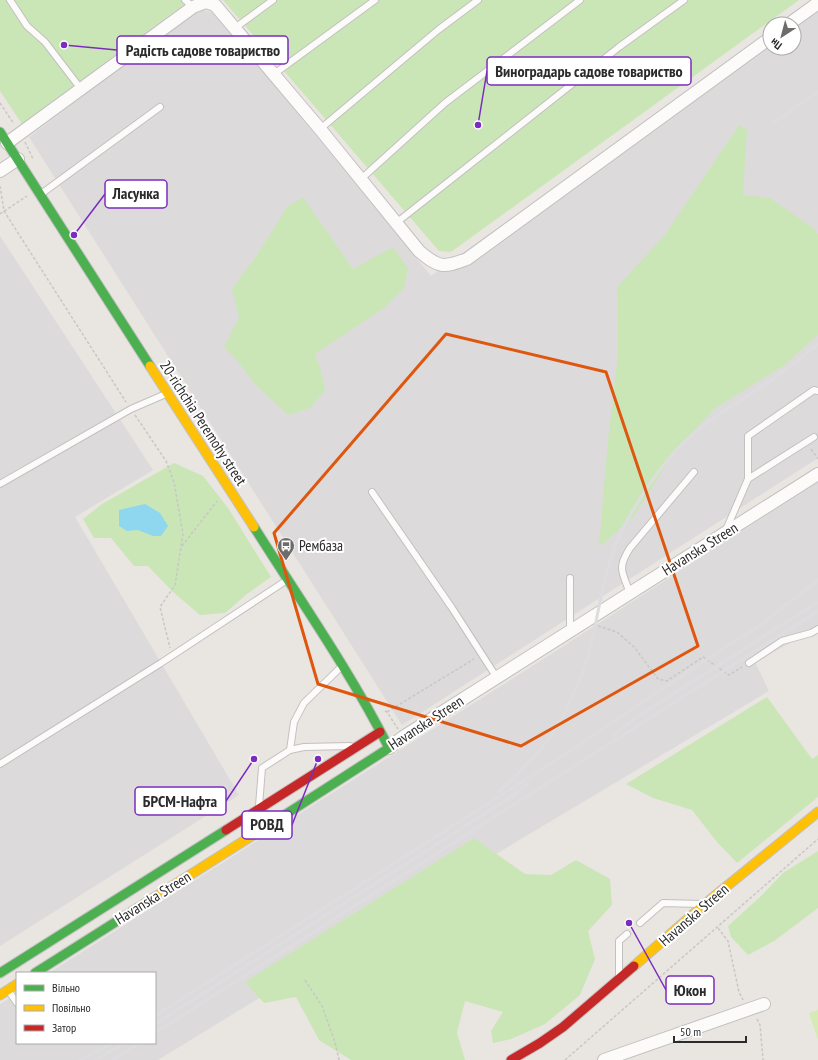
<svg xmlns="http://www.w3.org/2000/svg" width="818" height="1060" font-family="'PT Sans Narrow',sans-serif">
	<rect width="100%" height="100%" fill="#e9e5e0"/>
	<g fill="#dddadc">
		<polygon points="816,0 818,0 818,458 402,725 29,137 197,9 216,13 431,276 770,33 770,48 794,48 794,24 783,24"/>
		<polygon points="0,236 153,470 75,517 239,795 0,946"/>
		<polygon points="818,482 818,628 755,662 769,691 434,891 158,1060 0,1060 0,1004 17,994 17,1043 155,1043 155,973 49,973 548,656"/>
	</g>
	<g fill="#cae6b7">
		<polygon points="0,0 190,0 22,124 0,91"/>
		<polygon points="223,0 799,0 451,252 439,251"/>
		<polygon points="739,125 747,130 743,195 770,198 813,228 818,234 818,335 783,366 714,409 674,453 634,516 604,543 599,546 608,440 618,353 617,287 664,236"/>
		<polygon points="303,197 353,269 393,247 408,268 404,288 384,308 315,354 321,370 325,390 310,408 288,415 256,385 239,363 224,347 239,317 232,289 257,255 287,207"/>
		<polygon points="174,463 203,476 228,508 271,577 247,594 225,613 200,615 173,592 148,566 134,566 111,538 94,538 83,519 102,504"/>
		<polygon points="767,697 812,759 818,755 818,797 737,863 717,842 692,810 653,798 626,784"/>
		<polygon points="474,838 525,874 551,875 576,860 610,879 612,905 588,931 595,959 580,995 545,1024 511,1039 493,1043 491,1031 503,1012 465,1001 457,1033 465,1060 351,1060 319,1040 296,997 264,1003 245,982"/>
		<polygon points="818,851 818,908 774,941 748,955 731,937 728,926 760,897 783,873"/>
	</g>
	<polygon fill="#d6eab4" points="818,1010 818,1040 809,1013"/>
	<polygon fill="#8fd7ef" points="145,504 160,513 168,526 161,536 153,536 138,530 127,531 119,526 119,510"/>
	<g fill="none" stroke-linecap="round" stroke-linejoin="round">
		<defs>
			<g id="lane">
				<polyline points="10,0 27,26 45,42 81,89"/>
				<polyline points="185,0 193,7"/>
				<polyline points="235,28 273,0"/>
				<polyline points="274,74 375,0"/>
				<polyline points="320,129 438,30 478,0"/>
				<polyline points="361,179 445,103 580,0"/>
				<polyline points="41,194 160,107"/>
				<polyline points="396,223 619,47 684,0"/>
				<polyline points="748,479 814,437"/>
				<polyline points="0,484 131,409 168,393"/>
				<polyline points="372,492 452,608 497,678"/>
				<polyline points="726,530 748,479 748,436 814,390 818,391"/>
				<polyline points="570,578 570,631"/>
				<path d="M630,593C622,572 617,568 630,548L694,472"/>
				<polyline points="749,663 782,641 811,633 818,629"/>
				<polyline points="290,750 304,747 350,746"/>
				<polyline points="0,764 161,663 287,580"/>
				<polyline points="259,806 262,768 290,750 294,722 304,703 341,667"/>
				<polyline points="640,923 663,903 700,904"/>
				<polyline points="619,976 619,941 627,934"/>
				<polyline points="8,990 17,1003"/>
			</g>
			<g id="street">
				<polyline points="789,24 818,3"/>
				<path d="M7,143L193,7L206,2L215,5L320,129L419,251C439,268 443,268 467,259L770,38"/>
				<polyline points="0,171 18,159"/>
				<polyline points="389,748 403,737 818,474"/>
				<polyline points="604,1060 764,1004"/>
			</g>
			<g id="fast">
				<polyline points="0,132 150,366"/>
				<path d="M254,527C300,600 350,671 389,748L280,818"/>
				<polyline points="0,973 226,830"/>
				<polyline points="35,973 133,911"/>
			</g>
			<g id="slow">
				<polyline points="150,366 254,527"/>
				<polyline points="133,911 280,818"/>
				<polyline points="634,966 705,904 818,812"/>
				<polyline points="0,995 17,984"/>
			</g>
			<g id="jam">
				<polyline points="226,830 380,732"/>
				<polyline points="511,1060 540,1043 563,1027 634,966"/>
			</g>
		</defs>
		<use href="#lane" stroke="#c2c1c2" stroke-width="8"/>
		<use href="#street" stroke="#c2c1c2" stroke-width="14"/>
		<use href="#fast" stroke="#c2c1c2" stroke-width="11"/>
		<use href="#slow" stroke="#c2c1c2" stroke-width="11"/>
		<use href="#jam" stroke="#c2c1c2" stroke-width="11"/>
		<g stroke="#c8c7c7" stroke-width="1.5" stroke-dasharray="3 2" stroke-linecap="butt">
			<polyline points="0,103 14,124"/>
			<polyline points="25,142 33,159"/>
			<polyline points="0,186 4,211 126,402"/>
			<polyline points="0,214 27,196"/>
			<polyline points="135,415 166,461 174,482 183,534 175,585 160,607 170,648"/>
			<polyline points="811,449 818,459"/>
			<polyline points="182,546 217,501"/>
			<polyline points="598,626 617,632 634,647 658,679 667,681 703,657 729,675 742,667"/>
			<polyline points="385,711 387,712 398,729"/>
			<polyline points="387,712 474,659"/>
			<polyline points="718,928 728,941 739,992 743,1000"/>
			<polyline points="305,980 322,1006 335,1042 339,1060"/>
			<polyline points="757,1019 760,1025 763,1060"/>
			<polyline points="565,1060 818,839"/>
		</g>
		<use href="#lane" stroke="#fcfbfa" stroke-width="6"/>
		<use href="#street" stroke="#fcfbfa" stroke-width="12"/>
		<use href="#fast" stroke="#4caf50" stroke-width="9"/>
		<use href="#slow" stroke="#ffc107" stroke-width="9"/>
		<use href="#jam" stroke="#c62828" stroke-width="9"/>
		<g stroke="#dddddf" stroke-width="3">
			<polyline points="773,123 818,92"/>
			<polyline points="613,736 637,717 818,602"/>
			<path d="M499,792C524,768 549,744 565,713C568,707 570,700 573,694C579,682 584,670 588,657C599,615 604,564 624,526C642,493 664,459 693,434C715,415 741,401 765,384C784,372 801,358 818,344"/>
			<polyline points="155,1016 575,748 660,690 763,623 818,580"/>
			<polyline points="155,1024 509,798 528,784"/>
			<polyline points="155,1033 818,611"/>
			<polyline points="79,1060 113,1043"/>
			<polyline points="95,1060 125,1043"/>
			<polyline points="113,1060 140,1043"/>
		</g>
	</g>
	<path fill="none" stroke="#df570e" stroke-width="3" stroke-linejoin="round" d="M446,334L606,372L698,646L521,746L318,684L274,533Z"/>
	<defs>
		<symbol id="bus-pin" viewBox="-11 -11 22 30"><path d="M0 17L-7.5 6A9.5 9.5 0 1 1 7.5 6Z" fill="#6e6c6a" stroke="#fff"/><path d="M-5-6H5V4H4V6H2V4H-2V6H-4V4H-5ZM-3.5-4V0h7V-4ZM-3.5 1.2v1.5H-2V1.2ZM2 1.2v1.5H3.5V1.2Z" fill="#fff"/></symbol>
	</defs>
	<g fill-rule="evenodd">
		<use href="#bus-pin" x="276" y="536" width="20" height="27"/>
	</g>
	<g text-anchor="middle" stroke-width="4" stroke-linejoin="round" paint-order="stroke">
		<g font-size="15" fill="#2b2b2b" stroke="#fff">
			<text transform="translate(203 423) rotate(57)" y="5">20-richchia Peremohy street</text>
			<text transform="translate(700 549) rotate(-32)" y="5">Havanska Streen</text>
			<text transform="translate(426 723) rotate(-33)" y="5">Havanska Streen</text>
			<text transform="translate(153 898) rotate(-32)" y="5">Havanska Streen</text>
			<text transform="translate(694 915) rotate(-41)" y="5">Havanska Streen</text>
		</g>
		<g font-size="15" fill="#2b2b2b" stroke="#fff" text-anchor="start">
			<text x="299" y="551">Рембаза</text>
		</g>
	</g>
	<path fill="none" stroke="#7b2cbf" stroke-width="1.5" d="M64 45L117 50M478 125L487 71M74 235L105 194M254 759L226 801M318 759L292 825M629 923L666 990"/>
	<g fill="#7b2cbf" stroke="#fff" stroke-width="1.5">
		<circle cx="64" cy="45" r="4"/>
		<circle cx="478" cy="125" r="4"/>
		<circle cx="74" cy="235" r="4"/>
		<circle cx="254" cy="759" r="4"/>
		<circle cx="318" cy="759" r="4"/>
		<circle cx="629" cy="923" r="4"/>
	</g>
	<g fill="#fff" stroke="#7b2cbf" stroke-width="1.5">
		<rect x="117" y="36" width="171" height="28" rx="4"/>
		<rect x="487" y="57" width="204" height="28" rx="4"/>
		<rect x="105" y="180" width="62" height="28" rx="4"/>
		<rect x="135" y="787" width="91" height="28" rx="4"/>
		<rect x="242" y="811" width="50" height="28" rx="4"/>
		<rect x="666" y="976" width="48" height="28" rx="4"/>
	</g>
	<g font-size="16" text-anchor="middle" font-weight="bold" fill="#2b2b2b">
		<text x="203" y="56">Радість садове товариство</text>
		<text x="589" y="77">Виноградарь садове товариство</text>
		<text x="136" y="199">Ласунка</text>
		<text x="180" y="807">БРСМ-Нафта</text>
		<text x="267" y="830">РОВД</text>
		<text x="690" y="996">Юкон</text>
	</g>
	<rect x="16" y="972" width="140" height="72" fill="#ffffff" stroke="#aaaaaa"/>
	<rect x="24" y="985" width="20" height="6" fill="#4caf50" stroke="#aaaaaa"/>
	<text x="52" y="992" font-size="12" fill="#2b2b2b">Вільно</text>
	<rect x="24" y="1005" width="20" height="6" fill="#ffc107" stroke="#aaaaaa"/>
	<text x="52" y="1012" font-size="12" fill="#2b2b2b">Повільно</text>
	<rect x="24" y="1025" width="20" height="6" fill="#c62828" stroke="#aaaaaa"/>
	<text x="52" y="1032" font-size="12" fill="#2b2b2b">Затор</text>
	<g transform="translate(782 36) rotate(216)"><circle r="19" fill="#ffffff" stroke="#aaaaaa"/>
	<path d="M0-3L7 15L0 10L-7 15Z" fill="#6e6c6a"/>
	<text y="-6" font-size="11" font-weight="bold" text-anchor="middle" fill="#2b2b2b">Пн</text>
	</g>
	<path d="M674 1036v6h72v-6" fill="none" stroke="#2b2b2b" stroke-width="2"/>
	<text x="680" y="1036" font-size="12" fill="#2b2b2b" stroke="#ffffff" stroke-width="3" paint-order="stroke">50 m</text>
</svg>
